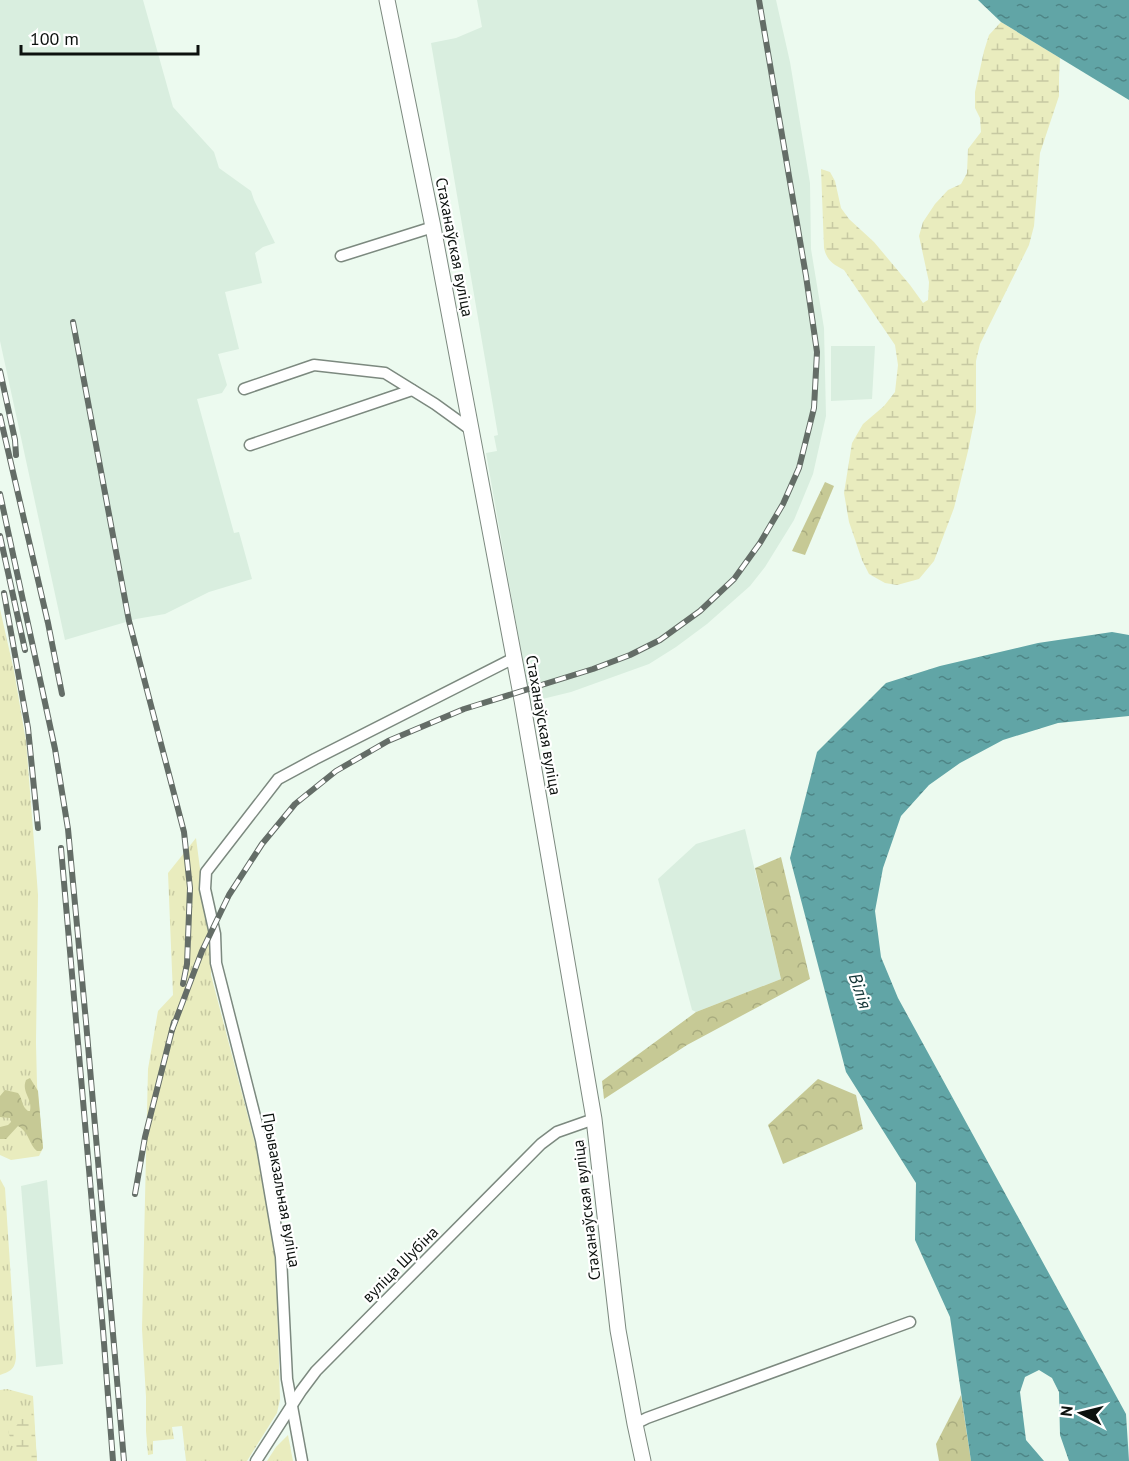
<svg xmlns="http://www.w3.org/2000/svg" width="1129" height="1461" font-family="'PT Sans',sans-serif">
	<defs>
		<pattern id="grass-tufts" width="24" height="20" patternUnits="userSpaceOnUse" patternTransform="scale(1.5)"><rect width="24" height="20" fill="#e9ecbe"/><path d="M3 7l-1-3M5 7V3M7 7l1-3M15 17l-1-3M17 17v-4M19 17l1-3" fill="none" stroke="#c7c9a2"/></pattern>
		<pattern id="forest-crowns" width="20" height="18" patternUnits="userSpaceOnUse" patternTransform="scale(1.5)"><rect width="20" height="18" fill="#c6c995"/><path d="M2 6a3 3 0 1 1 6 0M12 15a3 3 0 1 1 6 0" fill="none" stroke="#a9ac7f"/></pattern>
		<pattern id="wetland-marsh" width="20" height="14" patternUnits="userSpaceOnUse" patternTransform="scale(1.5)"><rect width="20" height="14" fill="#e9ecbe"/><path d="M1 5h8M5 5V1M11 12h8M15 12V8" fill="none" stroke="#c7c9a2"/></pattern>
		<pattern id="water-ripples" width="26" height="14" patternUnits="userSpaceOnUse" patternTransform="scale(1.5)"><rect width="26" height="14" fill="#61a5a6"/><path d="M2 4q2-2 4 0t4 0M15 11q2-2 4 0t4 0" fill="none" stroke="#4e8586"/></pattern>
	</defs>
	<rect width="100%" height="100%" fill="#ecfaef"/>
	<g fill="#d9eedf">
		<polygon points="0,0 143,0 173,107 214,152 219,168 251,191 254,200 275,243 263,247 255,253 262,283 225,292 239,349 218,354 227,385 222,393 197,399 234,533 239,532 252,579 209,592 165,614 136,619 65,640 0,341"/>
		<polygon points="477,0 776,0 790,62 810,183 811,249 824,328 826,416 813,474 794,520 765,567 750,586 707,624 676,647 649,664 571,692 530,702 486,453 497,451 494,436 498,435 431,43 456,38 482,27"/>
		<polygon points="831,346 875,346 872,399 831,401"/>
		<polygon points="745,829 781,979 696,1012 692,1010 658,879 696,844"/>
		<polygon points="47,1180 63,1364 36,1367 21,1186"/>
	</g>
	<g fill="url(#grass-tufts)">
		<polygon points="0,609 14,671 26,741 35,855 38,895 36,1043 37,1085 43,1148 39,1156 11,1160 0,1155"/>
		<polygon points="196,838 204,899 213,942 211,975 256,1147 276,1260 280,1399 277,1413 247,1461 186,1461 182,1426 172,1427 174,1439 153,1441 153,1454 148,1455 146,1431 146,1397 142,1329 148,1069 158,1011 173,995 168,873"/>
		<path d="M0,1179L5,1188L16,1357C15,1369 11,1371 0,1375Z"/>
		<polygon points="7,1389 33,1396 37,1461 0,1461 0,1390"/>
		<polygon points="288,1435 293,1461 267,1461 276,1447"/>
	</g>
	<g fill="url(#forest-crowns)">
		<polygon points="825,482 834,486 805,555 792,551"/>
		<polygon points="781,857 810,979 687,1045 604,1099 602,1081 696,1012 781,979 755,868"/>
		<path d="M30,1078L38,1091L43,1148L41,1151H37C28,1143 30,1133 18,1126L6,1139H0V1127L8,1125L11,1122L10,1118L0,1117V1096L5,1090L18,1093C23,1099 21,1106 28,1111H30C33,1099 21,1092 26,1080Z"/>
		<polygon points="818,1079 856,1095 863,1129 783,1164 768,1125"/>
		<polygon points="961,1395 971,1461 939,1461 936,1444"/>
	</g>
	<g fill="url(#wetland-marsh)">
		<path d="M1001,22L1060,58L1059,78V96L1040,153L1034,226L1029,245L980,344L976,361V412L968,451L954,508L934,561L919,579L897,585L885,583L869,574L862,560L849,522L844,493L852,443L863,424L884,406L895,392L898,365L895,345L844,270C833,264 827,261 824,248L821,169L830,172L835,181L841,208L849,219L874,242L910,285L923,303L928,300L929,282L919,236L923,222L935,204L948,190L961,184L967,173L968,149L981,132L980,118L975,108V92L984,51L989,35Z"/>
		<polygon points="29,1409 33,1410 37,1461 18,1461 15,1441 10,1437 8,1432 10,1428 17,1425 24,1411"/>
	</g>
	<g fill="url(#water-ripples)">
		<polygon points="978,0 1129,0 1129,100 1001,22"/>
		<polygon points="1112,632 1129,635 1129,716 1058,723 1003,740 960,763 929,785 901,816 883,868 875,911 881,957 898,998 1126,1414 1129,1461 1069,1461 1060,1435 1059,1392 1052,1378 1039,1370 1025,1377 1020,1392 1026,1440 1044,1461 971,1461 950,1317 915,1240 916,1183 846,1072 790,858 817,752 886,683 940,666 1038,643"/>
	</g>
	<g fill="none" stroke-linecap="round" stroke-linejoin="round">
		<defs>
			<g id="street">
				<polyline points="341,256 433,227"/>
				<polyline points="244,389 314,365 385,373 435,404 471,430"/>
				<polyline points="250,445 412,390"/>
				<polyline points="635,1424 647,1418 910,1322"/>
				<polyline points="256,1461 301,1391 316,1371 541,1144 557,1132 594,1119"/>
				<polyline points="302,1461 287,1379 281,1257 261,1140 216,963 215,934 205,889 206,872 278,779 315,759 514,658"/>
			</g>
			<polyline id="secondary" points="387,0 433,227 522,700 594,1119 618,1330 635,1424 643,1461"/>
		</defs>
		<use href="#street" stroke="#7c897f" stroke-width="13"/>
		<use href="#secondary" stroke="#7c897f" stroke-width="17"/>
		<use href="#street" stroke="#fff" stroke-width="10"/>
		<use href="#secondary" stroke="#fff" stroke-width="15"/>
		<defs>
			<g id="rail">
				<polyline points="73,322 129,621 184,832 190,888 187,964 183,984"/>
				<polyline points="0,371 15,440 16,455"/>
				<polyline points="0,416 48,623 62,694"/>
				<polyline points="0,494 55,749 68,829 86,1022 124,1461"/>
				<polyline points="0,536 25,650"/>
				<polyline points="4,593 28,728 38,828"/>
				<polyline points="61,848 103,1330 113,1461"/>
				<polyline points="172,1030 202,951 229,895 262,844 295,804 336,771 388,741 464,709 593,669 630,655 660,640 700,611 734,579 760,543 783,504 799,468 814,408 817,352 806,276 759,0"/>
				<polyline points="135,1194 145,1137 174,1022"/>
			</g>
		</defs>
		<use href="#rail" stroke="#646d67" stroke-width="6"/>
		<use href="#rail" stroke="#fff" stroke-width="4" stroke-dasharray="11" stroke-linecap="butt"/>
	</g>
	<g text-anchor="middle" stroke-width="4.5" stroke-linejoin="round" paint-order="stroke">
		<g font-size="16" fill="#0c110e" stroke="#fff">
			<text transform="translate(455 247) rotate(79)" y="6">Стаханаўская вуліца</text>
			<text transform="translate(544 725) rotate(80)" y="6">Стаханаўская вуліца</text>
			<text transform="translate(282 1190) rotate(80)" y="6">Прывакзальная вуліца</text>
			<text transform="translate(586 1210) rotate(-97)" y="6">Стаханаўская вуліца</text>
			<text transform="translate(400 1264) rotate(-45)" y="6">вуліца Шубіна</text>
		</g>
		<g font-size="18" font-style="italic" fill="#133536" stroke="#fff">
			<text transform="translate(860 991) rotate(71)" y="6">Вілія</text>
		</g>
	</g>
	<g transform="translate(1081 1413) rotate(277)" stroke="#ffffff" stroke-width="4.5" paint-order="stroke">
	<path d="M0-4.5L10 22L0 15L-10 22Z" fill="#0c110e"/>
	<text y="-9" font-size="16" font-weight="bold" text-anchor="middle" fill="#0c110e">N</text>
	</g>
	<path d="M21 45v9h177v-9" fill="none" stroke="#0c110e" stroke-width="3"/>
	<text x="30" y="45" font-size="18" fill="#0c110e" stroke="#ffffff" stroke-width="4.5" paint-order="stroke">100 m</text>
</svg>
